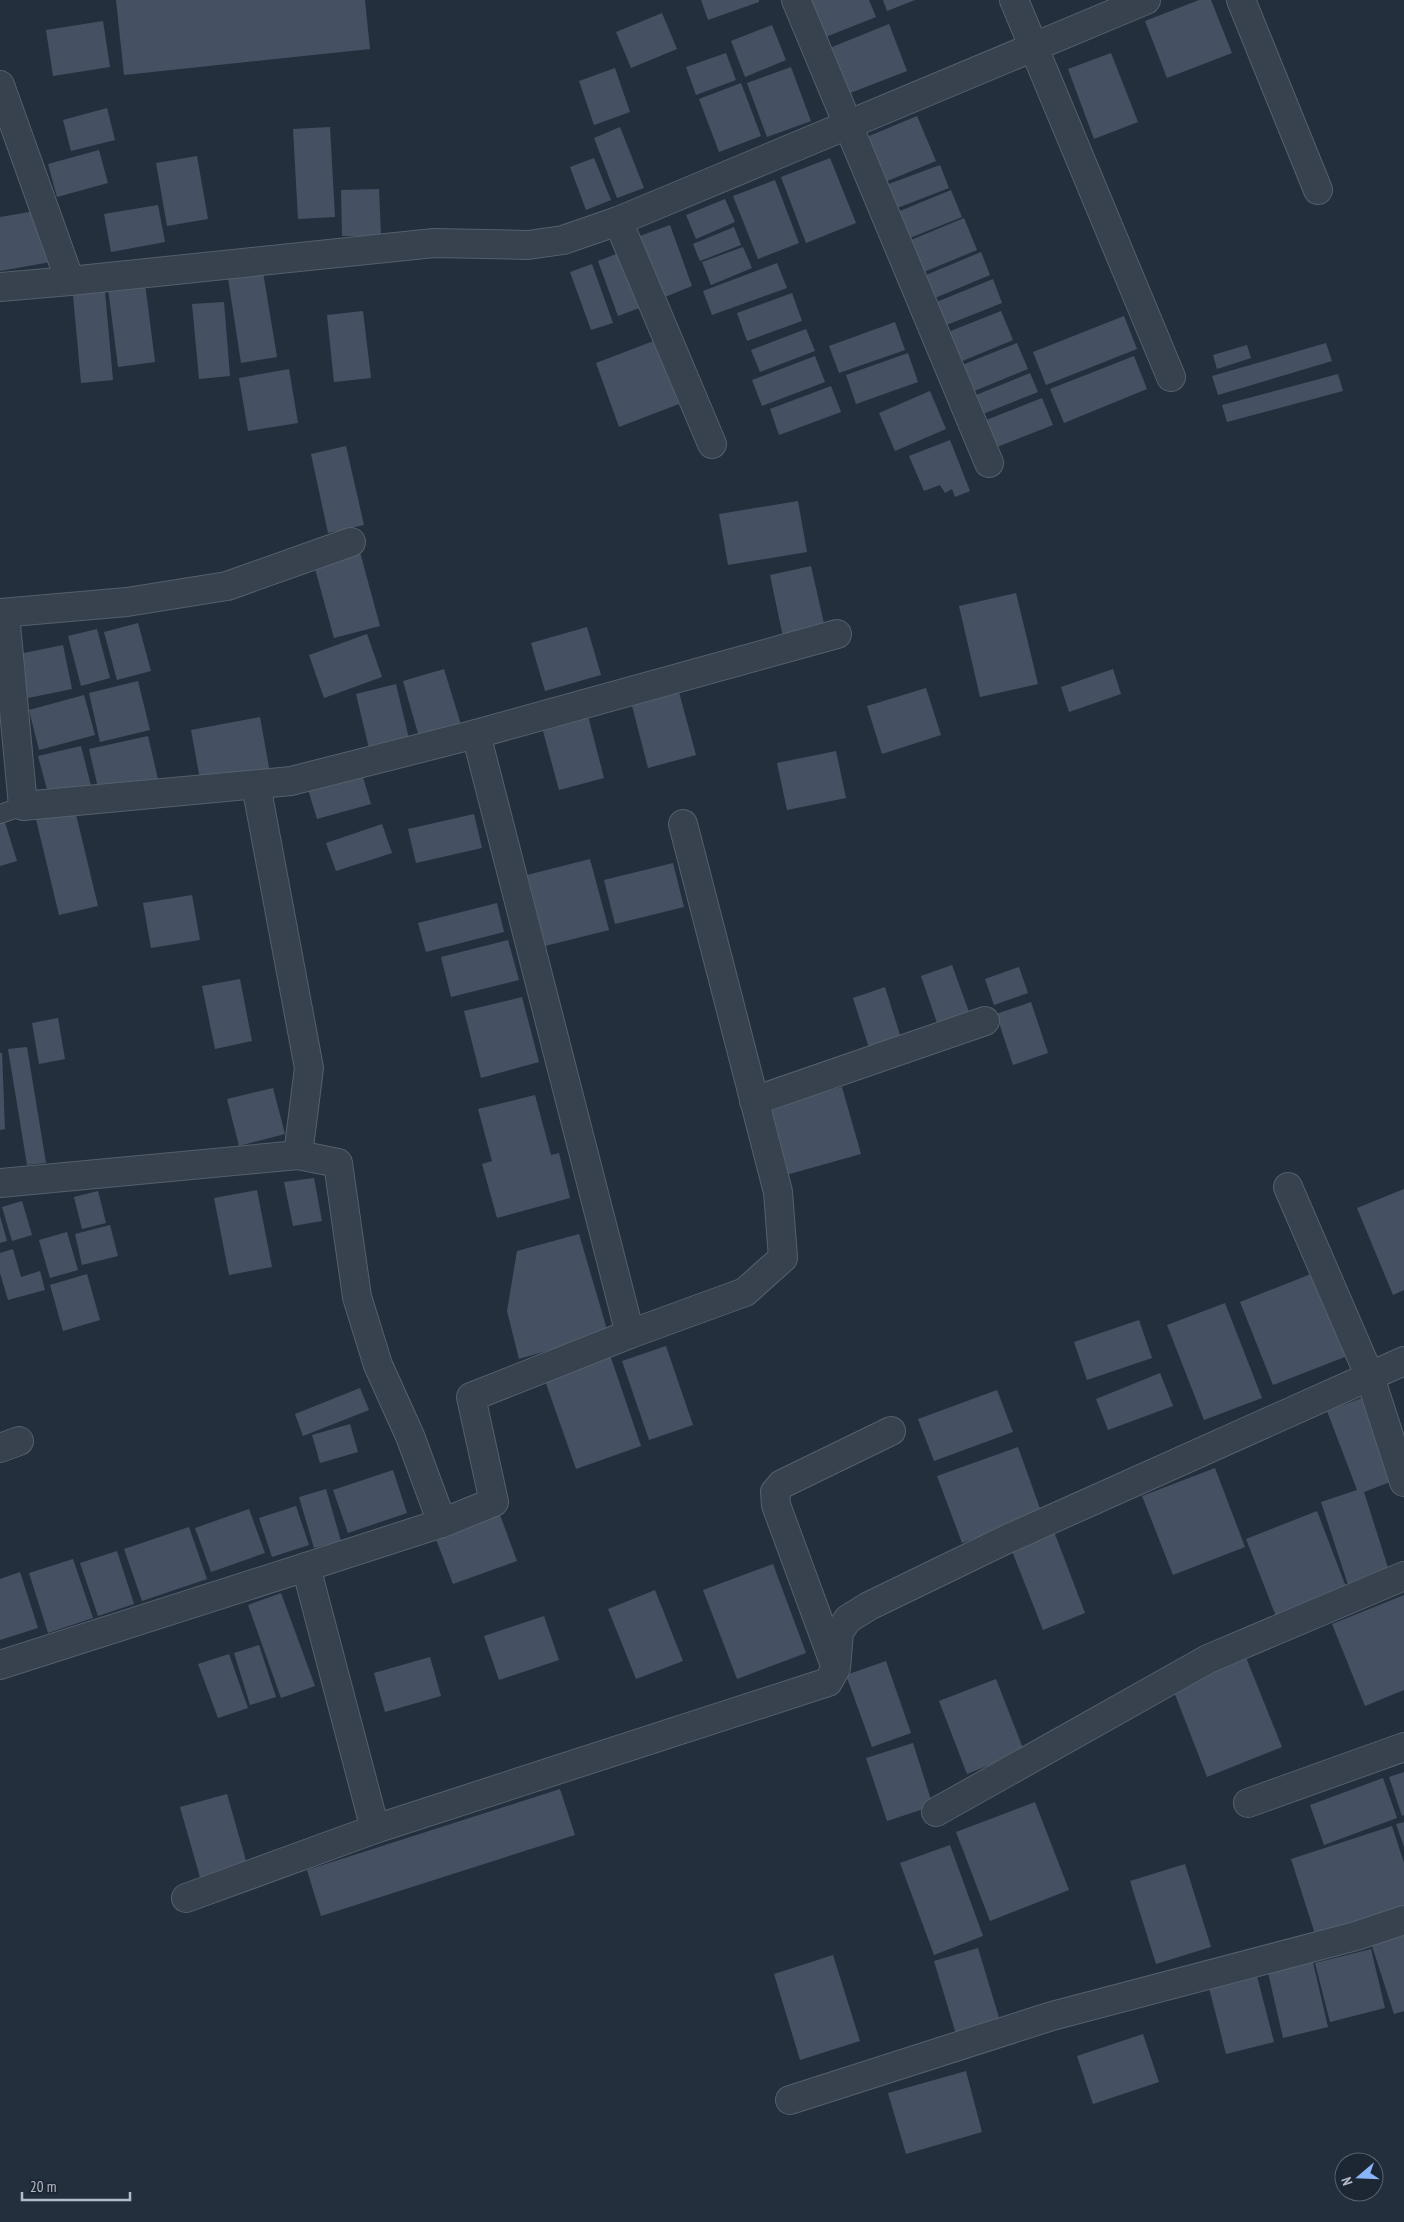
<svg xmlns="http://www.w3.org/2000/svg" width="1404" height="2222" font-family="'PT Sans Narrow',sans-serif">
	<rect width="100%" height="100%" fill="#242f3e"/>
	<g fill="#455162">
		<polygon points="116,0 365,0 370,49 124,75"/>
		<polygon points="701,0 759,0 759,2 708,20"/>
		<polygon points="808,0 869,0 876,17 823,38"/>
		<polygon points="883,0 915,0 887,11"/>
		<polygon points="1199,0 1211,0 1232,53 1167,78 1145,21"/>
		<polygon points="662,13 677,49 631,68 616,32"/>
		<polygon points="103,21 110,67 53,76 46,30"/>
		<polygon points="889,24 907,71 845,95 827,49"/>
		<polygon points="772,25 786,60 745,77 731,41"/>
		<polygon points="726,53 736,80 696,95 686,67"/>
		<polygon points="1111,53 1138,122 1094,139 1068,69"/>
		<polygon points="791,67 811,121 767,137 747,83"/>
		<polygon points="615,68 630,112 594,125 579,81"/>
		<polygon points="741,83 761,136 719,152 699,99"/>
		<polygon points="107,108 115,140 71,151 63,120"/>
		<polygon points="917,116 936,161 880,184 862,139"/>
		<polygon points="330,127 335,217 298,219 293,129"/>
		<polygon points="620,127 644,188 617,198 594,138"/>
		<polygon points="99,150 108,183 57,197 48,164"/>
		<polygon points="197,156 208,219 167,226 156,163"/>
		<polygon points="594,158 611,200 586,210 570,167"/>
		<polygon points="830,158 856,223 806,243 781,177"/>
		<polygon points="940,165 949,188 892,210 883,186"/>
		<polygon points="775,180 799,243 758,259 733,196"/>
		<polygon points="379,189 381,236 342,236 341,190"/>
		<polygon points="951,190 962,217 905,240 895,213"/>
		<polygon points="725,199 735,222 696,239 686,215"/>
		<polygon points="158,205 165,242 111,252 104,214"/>
		<polygon points="41,210 51,262 0,271 0,217"/>
		<polygon points="964,218 977,250 919,274 906,242"/>
		<polygon points="670,225 692,286 660,299 637,237"/>
		<polygon points="734,227 741,245 700,261 693,244"/>
		<polygon points="743,247 752,268 711,285 702,262"/>
		<polygon points="624,251 645,306 618,316 598,261"/>
		<polygon points="981,252 990,275 935,298 926,275"/>
		<polygon points="777,263 787,288 712,315 703,291"/>
		<polygon points="592,264 613,323 591,330 570,272"/>
		<polygon points="263,272 277,357 241,363 228,278"/>
		<polygon points="993,279 1002,303 944,326 934,303"/>
		<polygon points="104,281 113,380 81,383 72,284"/>
		<polygon points="145,283 155,362 118,367 108,288"/>
		<polygon points="792,293 802,321 747,341 737,313"/>
		<polygon points="224,302 230,376 199,379 192,304"/>
		<polygon points="363,311 371,378 334,382 327,315"/>
		<polygon points="1001,311 1013,340 960,362 948,332"/>
		<polygon points="1124,316 1137,349 1046,385 1033,352"/>
		<polygon points="895,322 905,350 839,373 829,346"/>
		<polygon points="806,329 815,351 760,372 751,350"/>
		<polygon points="656,340 679,404 619,427 596,363"/>
		<polygon points="1017,343 1028,369 972,392 962,365"/>
		<polygon points="1326,343 1332,361 1218,395 1212,376"/>
		<polygon points="1247,345 1251,358 1217,369 1213,355"/>
		<polygon points="908,353 918,382 856,404 846,375"/>
		<polygon points="815,356 825,382 762,406 752,380"/>
		<polygon points="1134,356 1147,389 1064,423 1050,389"/>
		<polygon points="289,369 298,423 248,431 239,378"/>
		<polygon points="1030,373 1038,392 983,414 976,395"/>
		<polygon points="1338,374 1343,391 1227,422 1222,405"/>
		<polygon points="831,386 841,412 779,435 770,409"/>
		<polygon points="930,391 946,429 895,451 879,413"/>
		<polygon points="1042,398 1053,425 997,447 986,420"/>
		<polygon points="950,440 970,491 955,497 952,489 945,493 940,485 924,491 909,456"/>
		<polygon points="346,446 364,525 328,533 311,454"/>
		<polygon points="798,501 807,552 728,565 719,514"/>
		<polygon points="360,552 380,626 334,638 314,565"/>
		<polygon points="811,566 825,628 783,637 770,575"/>
		<polygon points="1016,593 1038,684 980,697 959,606"/>
		<polygon points="138,623 151,671 117,680 104,632"/>
		<polygon points="587,627 601,675 545,691 531,643"/>
		<polygon points="97,629 110,678 81,686 68,636"/>
		<polygon points="367,634 382,677 324,698 309,655"/>
		<polygon points="63,645 72,689 28,698 19,654"/>
		<polygon points="444,669 463,731 421,744 403,681"/>
		<polygon points="1113,669 1121,694 1069,712 1061,687"/>
		<polygon points="138,681 150,730 100,742 89,693"/>
		<polygon points="676,681 696,755 648,768 629,694"/>
		<polygon points="396,684 412,751 372,761 356,694"/>
		<polygon points="926,688 941,735 882,754 867,706"/>
		<polygon points="84,695 95,735 39,750 29,710"/>
		<polygon points="586,708 604,778 559,790 540,720"/>
		<polygon points="260,717 270,773 201,785 191,730"/>
		<polygon points="148,736 158,779 99,792 89,749"/>
		<polygon points="81,746 91,786 49,797 38,756"/>
		<polygon points="836,751 846,798 787,810 777,763"/>
		<polygon points="360,767 371,804 317,819 306,783"/>
		<polygon points="74,806 98,906 59,915 35,815"/>
		<polygon points="474,814 482,848 416,863 408,829"/>
		<polygon points="3,816 17,861 0,866 0,817"/>
		<polygon points="382,824 392,853 336,871 326,843"/>
		<polygon points="590,859 609,930 537,948 519,877"/>
		<polygon points="673,863 684,907 615,924 604,880"/>
		<polygon points="192,895 200,940 151,948 143,903"/>
		<polygon points="497,903 504,932 426,952 418,923"/>
		<polygon points="508,940 519,980 451,997 441,957"/>
		<polygon points="952,965 969,1012 937,1023 921,976"/>
		<polygon points="1019,967 1028,993 994,1005 985,979"/>
		<polygon points="240,979 252,1041 215,1049 202,986"/>
		<polygon points="885,987 901,1038 869,1048 853,998"/>
		<polygon points="522,997 539,1062 481,1078 464,1011"/>
		<polygon points="1031,1002 1048,1053 1013,1065 996,1014"/>
		<polygon points="58,1018 65,1059 39,1064 32,1023"/>
		<polygon points="27,1047 46,1163 27,1165 8,1049"/>
		<polygon points="0,1053 2,1053 5,1129 0,1130"/>
		<polygon points="842,1087 861,1154 786,1175 767,1108"/>
		<polygon points="273,1088 285,1134 239,1146 227,1099"/>
		<polygon points="535,1095 551,1155 559,1153 570,1198 497,1218 482,1164 492,1161 478,1109"/>
		<polygon points="314,1178 322,1221 293,1226 284,1182"/>
		<polygon points="1404,1189 1404,1290 1393,1295 1357,1208"/>
		<polygon points="257,1190 272,1267 229,1275 214,1198"/>
		<polygon points="98,1191 106,1223 82,1229 74,1197"/>
		<polygon points="22,1201 32,1235 12,1241 2,1207"/>
		<polygon points="0,1216 7,1241 0,1243"/>
		<polygon points="110,1225 118,1256 82,1265 75,1234"/>
		<polygon points="67,1232 78,1270 50,1278 39,1240"/>
		<polygon points="579,1234 608,1333 519,1359 507,1311 517,1251"/>
		<polygon points="13,1249 21,1277 40,1271 45,1290 8,1300 0,1273 0,1253"/>
		<polygon points="1316,1272 1350,1355 1273,1385 1240,1302"/>
		<polygon points="87,1274 100,1320 63,1331 50,1285"/>
		<polygon points="1225,1303 1262,1398 1204,1420 1167,1325"/>
		<polygon points="1139,1320 1152,1358 1087,1380 1074,1342"/>
		<polygon points="666,1346 693,1425 649,1440 622,1361"/>
		<polygon points="608,1349 641,1446 576,1469 542,1372"/>
		<polygon points="1160,1373 1173,1406 1108,1430 1096,1399"/>
		<polygon points="360,1388 369,1410 303,1436 295,1414"/>
		<polygon points="997,1390 1013,1432 934,1461 918,1419"/>
		<polygon points="1367,1396 1398,1479 1364,1492 1390,1574 1349,1588 1321,1502 1357,1490 1327,1411"/>
		<polygon points="350,1424 358,1452 320,1463 312,1435"/>
		<polygon points="1018,1447 1042,1514 962,1543 937,1476"/>
		<polygon points="1215,1468 1245,1547 1173,1575 1142,1496"/>
		<polygon points="393,1470 407,1513 348,1533 333,1490"/>
		<polygon points="326,1489 341,1541 314,1548 299,1497"/>
		<polygon points="296,1506 309,1545 272,1557 259,1518"/>
		<polygon points="249,1509 265,1553 211,1572 195,1528"/>
		<polygon points="1317,1511 1348,1592 1277,1619 1246,1539"/>
		<polygon points="500,1515 517,1561 453,1584 436,1539"/>
		<polygon points="189,1527 207,1579 142,1601 124,1549"/>
		<polygon points="1053,1529 1085,1613 1043,1630 1010,1546"/>
		<polygon points="117,1551 134,1604 98,1616 80,1563"/>
		<polygon points="73,1559 93,1618 48,1633 29,1573"/>
		<polygon points="773,1564 806,1653 737,1679 703,1590"/>
		<polygon points="20,1572 38,1628 0,1640 0,1579"/>
		<polygon points="655,1590 683,1661 636,1679 608,1609"/>
		<polygon points="281,1593 315,1686 281,1698 248,1605"/>
		<polygon points="1404,1595 1404,1690 1365,1706 1332,1624"/>
		<polygon points="544,1616 559,1660 499,1680 484,1636"/>
		<polygon points="259,1645 276,1697 250,1705 234,1653"/>
		<polygon points="229,1654 248,1708 218,1718 198,1664"/>
		<polygon points="1245,1655 1282,1747 1207,1777 1171,1684"/>
		<polygon points="430,1657 441,1696 385,1712 374,1673"/>
		<polygon points="886,1661 911,1733 872,1747 846,1675"/>
		<polygon points="996,1679 1024,1751 967,1774 939,1701"/>
		<polygon points="913,1743 933,1806 887,1821 866,1758"/>
		<polygon points="1404,1772 1404,1815 1402,1816 1389,1777"/>
		<polygon points="1383,1778 1397,1818 1324,1845 1310,1805"/>
		<polygon points="560,1789 575,1835 321,1916 307,1870"/>
		<polygon points="227,1794 248,1868 201,1881 180,1807"/>
		<polygon points="1035,1802 1069,1890 990,1921 956,1832"/>
		<polygon points="1404,1822 1404,1847 1396,1824"/>
		<polygon points="1392,1826 1404,1863 1404,1905 1315,1934 1291,1859"/>
		<polygon points="950,1845 983,1936 934,1955 900,1863"/>
		<polygon points="1185,1864 1211,1947 1156,1964 1130,1881"/>
		<polygon points="1404,1932 1404,2011 1394,2014 1371,1943"/>
		<polygon points="978,1948 1000,2021 956,2034 934,1961"/>
		<polygon points="1371,1949 1385,2008 1330,2022 1315,1963"/>
		<polygon points="833,1955 860,2041 800,2060 774,1974"/>
		<polygon points="1312,1958 1328,2027 1283,2038 1267,1968"/>
		<polygon points="1257,1976 1274,2042 1226,2054 1209,1988"/>
		<polygon points="1143,2034 1159,2082 1093,2104 1077,2056"/>
		<polygon points="966,2071 982,2132 906,2154 888,2093"/>
	</g>
	<g fill="none" stroke-linecap="round" stroke-linejoin="round">
		<defs>
			<polyline id="service" points="0,814 23,806"/>
			<g id="minor">
				<polyline points="796,0 989,463"/>
				<polyline points="1014,0 1171,377"/>
				<polyline points="1241,0 1318,190"/>
				<polyline points="0,85 70,281 434,243 528,245 563,240 618,221 1146,0"/>
				<polyline points="618,221 712,444"/>
				<polyline points="0,287 70,281"/>
				<polyline points="0,613 127,602 227,586 351,542"/>
				<polyline points="5,614 23,806 291,781 476,734"/>
				<polyline points="754,1101 985,1021"/>
				<polyline points="298,1155 338,1163 357,1297 378,1365 410,1436 442,1523"/>
				<polyline points="0,1183 298,1155 309,1068 256,785"/>
				<polyline points="1288,1187 1370,1377 1404,1482"/>
				<polyline points="630,1334 745,1292 783,1258 778,1192 683,824"/>
				<polyline points="0,1448 19,1441"/>
				<polyline points="306,1567 442,1523 494,1502 471,1397 630,1334 476,734 837,634"/>
				<polyline points="833,1660 776,1505 775,1492 782,1484 891,1431"/>
				<polyline points="0,1665 306,1567 375,1829 828,1682 836,1668 839,1632 848,1619 869,1606 1005,1540 1404,1361"/>
				<polyline points="1248,1803 1404,1747"/>
				<polyline points="936,1812 1208,1659 1404,1576"/>
				<polyline points="186,1898 375,1829"/>
				<polyline points="790,2100 1052,2016 1356,1936 1404,1920"/>
			</g>
		</defs>
		<use href="#service" stroke="#565f6c" stroke-width="20"/>
		<use href="#minor" stroke="#565f6c" stroke-width="30"/>
		<use href="#service" stroke="#38414e" stroke-width="18"/>
		<use href="#minor" stroke="#38414e" stroke-width="28"/>
	</g>
	<g transform="translate(1359 2177) rotate(251)"><circle r="24" fill="#1d2633" stroke="#59626f"/>
	<path d="M0-4L9 19L0 12L-9 19Z" fill="#8ab4f8"/>
	<text y="-8" font-size="14" font-weight="bold" text-anchor="middle" fill="#b4bcc9">N</text>
	</g>
	<path d="M22 2192v8h108v-8" fill="none" stroke="#b4bcc9" stroke-width="2.5"/>
	<text x="30" y="2192" font-size="15" fill="#b4bcc9" stroke="#1d2633" stroke-width="4" paint-order="stroke">20 m</text>
</svg>
